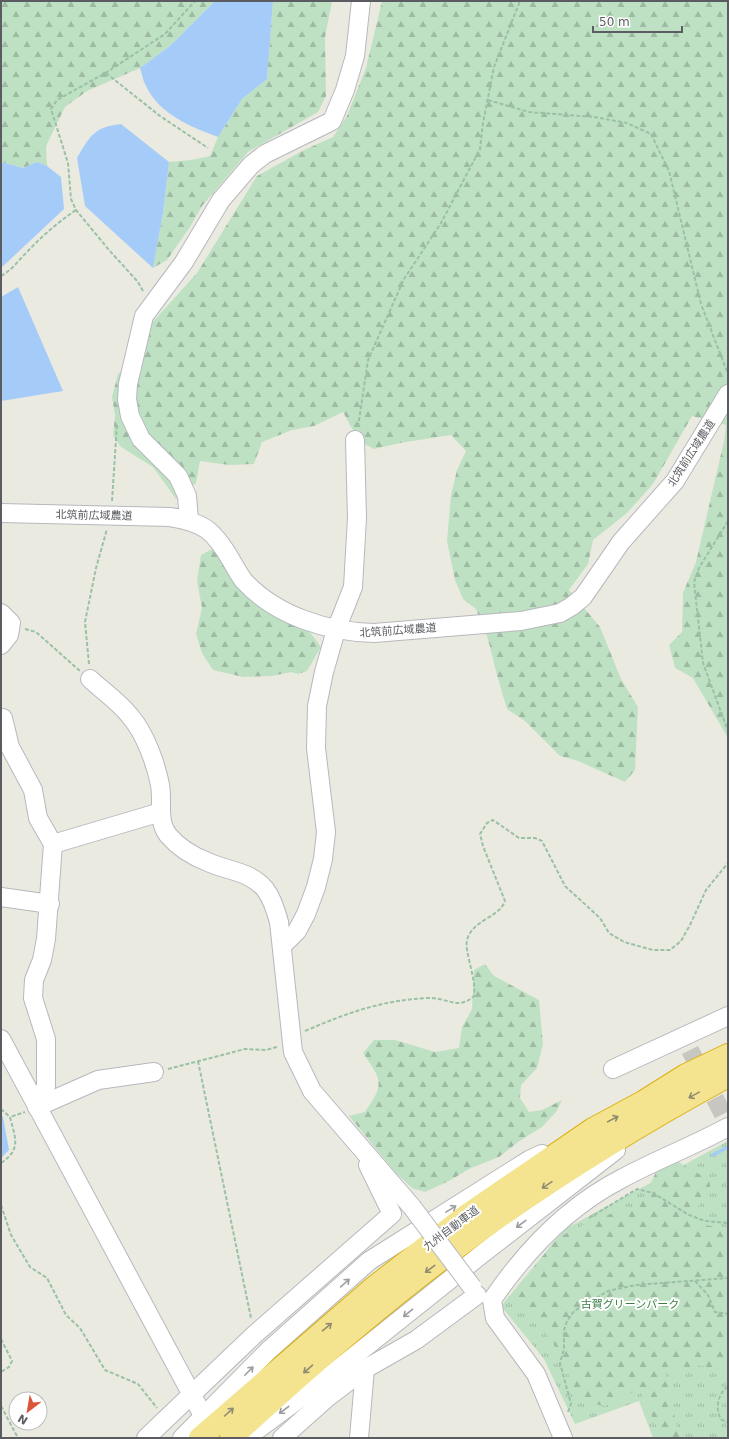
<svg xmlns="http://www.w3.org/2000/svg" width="729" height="1439" font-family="'DejaVu Sans','Noto Sans JP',sans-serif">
	<defs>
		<pattern id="grass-tufts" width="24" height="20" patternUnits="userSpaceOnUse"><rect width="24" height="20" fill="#bfe1c3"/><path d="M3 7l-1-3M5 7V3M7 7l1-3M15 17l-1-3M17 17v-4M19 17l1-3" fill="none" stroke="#9ebaa2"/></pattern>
		<pattern id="forest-firs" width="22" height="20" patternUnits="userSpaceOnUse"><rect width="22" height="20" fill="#bfe1c3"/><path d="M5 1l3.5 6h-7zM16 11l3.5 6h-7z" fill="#9ebaa2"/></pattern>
	</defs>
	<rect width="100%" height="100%" fill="#ebeae1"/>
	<polygon fill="url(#grass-tufts)" points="728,1141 728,1438 653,1438 639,1401 575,1424 544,1359 501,1306 565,1229"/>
	<g fill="url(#forest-firs)">
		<polygon points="1,1 215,1 170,46 140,68 87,91 65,107 46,146 47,166 37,162 23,168 1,162"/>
		<polygon points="273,1 332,1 325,37 326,96 318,112 248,152 202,206 190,227 167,260 153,268 163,213 169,162 191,160 210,156 218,137 242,99 267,79"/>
		<polygon points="382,1 728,1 728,738 693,678 675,668 669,645 682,632 683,593 696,562 724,441 726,425 692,416 653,484 627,513 593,540 588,564 569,590 600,627 621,679 638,707 635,770 625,782 578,761 560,756 525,721 507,709 497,675 488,639 476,609 463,599 455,580 447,541 451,495 457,470 466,451 451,435 400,443 374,449 359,441 343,412 314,426 292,430 262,442 254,464 229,465 200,461 196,483 176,499 153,467 121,447 113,436 115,415 112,397 118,374 141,351 150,325 197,273 257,176 302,151 333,137 347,116 366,68"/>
		<polygon points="214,548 235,585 254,603 277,617 309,631 321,647 307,671 298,674 291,672 272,676 243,677 213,670 202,653 196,634 202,608 197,581 201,555"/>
		<path d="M485,964L494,976L539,1000L543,1044L537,1068L521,1085L520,1098L529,1112L542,1110L562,1100L556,1112L542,1127L521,1140L499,1157L469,1169L449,1181L425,1192L412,1188L395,1172L349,1116L365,1112C385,1083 382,1081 363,1053L374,1040H395L435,1052L459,1048L462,1027L472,1009L474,970Z"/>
		<path d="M677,1161L709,1180L711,1192L692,1213L705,1225L728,1229V1371L697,1365L665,1373L679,1436L684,1438H662L639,1389L605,1406L577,1401L570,1379L557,1348L529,1311L513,1302C526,1283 538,1261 553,1243C566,1229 621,1209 640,1205L657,1170Z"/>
	</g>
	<g fill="#a5ccf8">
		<path d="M215,1H273L267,79L242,99L218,137C191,127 159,114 146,86C143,81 142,74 140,68L170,46Z"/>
		<path d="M121,124L169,162L163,213L153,268L85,206L77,158C90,136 94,127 121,124Z"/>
		<polygon points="1,162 23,168 37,162 47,166 61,177 64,209 1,268"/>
		<polygon points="18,287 63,391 1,401 1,297"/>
		<polygon points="1,1115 3,1117 9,1150 1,1158"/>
	</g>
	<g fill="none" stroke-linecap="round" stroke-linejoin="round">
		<polyline stroke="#a5ccf8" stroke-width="3.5" points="713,1155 728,1147"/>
		<polyline stroke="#c7c6c1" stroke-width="18" stroke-dasharray="18 9" stroke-linecap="butt" points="690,1050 728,1124"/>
		<defs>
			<g id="minor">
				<path d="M1,513L170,517C204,522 214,531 231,560C235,567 239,575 244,581C276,616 328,632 374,633L521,621L560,613L572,606L583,597L621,542L675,481L728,394"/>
				<polyline points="189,520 187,496 178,476 141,439 130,416 127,399 128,384 144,316 184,262 221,200 251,165 265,154 332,121 345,90 355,56 361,1"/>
				<polyline points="1,613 11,623 9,635 1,645"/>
				<path d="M90,679C103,691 119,702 130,716C145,733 156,764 160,785C163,801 157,821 168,835C179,848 192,856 208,862C227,871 250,871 265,889C272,898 276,911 279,922L293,1052L312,1091L412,1207"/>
				<polyline points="1,719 3,718 10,747 33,790 38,818 53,844 161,812"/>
				<polyline points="1,897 50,904"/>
				<polyline points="282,946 297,931 306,914 316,887 323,859 326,832 316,748 317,706 324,672 336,630 353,587 357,518 355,440"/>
				<polyline points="1,1039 200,1410"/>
				<polyline points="613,1069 728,1016"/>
				<polyline points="37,1107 46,1086 46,1039 33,998 34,980 42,960 46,939 53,844"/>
				<polyline points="37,1107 98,1080 154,1072"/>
				<polyline points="146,1438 254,1335 392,1214 368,1165"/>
				<polyline points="182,1438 269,1350 369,1261 529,1160 542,1154"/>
				<polyline points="246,1438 318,1385 482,1254 616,1150"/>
				<polyline points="282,1438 328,1397 365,1369 416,1340 477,1295"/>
				<polyline points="359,1438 365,1369"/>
				<path d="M563,1438L536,1374L495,1318L492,1300C526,1250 567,1207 621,1179C656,1160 693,1146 728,1127"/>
			</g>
			<g id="highway">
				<polyline points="200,1438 372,1289 467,1215 593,1129 643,1102 686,1075 728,1055"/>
				<path d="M231,1438C314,1362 401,1286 493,1221C568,1168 647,1120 728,1076"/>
			</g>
		</defs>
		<use href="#minor" stroke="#b7b8bd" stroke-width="20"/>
		<use href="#highway" stroke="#dbb012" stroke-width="24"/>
		<g stroke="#99c1a8" stroke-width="2" stroke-dasharray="4 2" stroke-linecap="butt">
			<polyline points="106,73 160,116 208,148"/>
			<polyline points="488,100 529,112 594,117 627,123 651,134 669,171 701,304 728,374"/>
			<path d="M1,276C12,270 18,261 26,253C41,237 58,222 76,210"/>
			<polyline points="143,291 138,282 109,250 76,210 71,199 68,163 51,109 57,100 107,72 165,34 195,1"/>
			<polyline points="358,427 368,360 404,279 441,223 480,149 483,123 494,67 520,1"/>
			<polyline points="112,501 117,424"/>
			<polyline points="728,521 699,568 694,582 703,663 728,731"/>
			<polyline points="25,629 36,632 80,671"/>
			<polyline points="89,664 85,622 96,568 107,529"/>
			<path d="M305,1031C347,1013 382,1000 428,998C447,997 458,1011 474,996C477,981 464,950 467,940C473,919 499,918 505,901L483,846L480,834L487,823L493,820L519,838H535L542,841L565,886L600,918L609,933L624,942L653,950H670L681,941L690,925L706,890L728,863"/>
			<polyline points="198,1061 251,1318"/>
			<polyline points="168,1069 245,1049 266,1050 277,1047"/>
			<polyline points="1,1109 10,1117"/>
			<path d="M1,1163C22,1149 15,1138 10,1117L25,1112"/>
			<polyline points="1,1205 11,1235 30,1267 47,1278 66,1315 80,1328 105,1370 138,1384 157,1408"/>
			<polyline points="589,1218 637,1189 653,1193 689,1215 705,1221 728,1223"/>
			<polyline points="695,1281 708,1295 715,1312 728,1314"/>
			<polyline points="1,1339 12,1361 9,1367 1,1372"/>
			<path d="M728,1387C718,1392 714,1411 722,1420L728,1422"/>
			<polyline points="1,1406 18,1438"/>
			<polyline points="568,1412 571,1404 560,1363 564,1349 564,1330 567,1321 574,1311 608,1291 636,1285 728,1278"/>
		</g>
		<use href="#minor" stroke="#fff" stroke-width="18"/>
		<use href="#highway" stroke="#f4e490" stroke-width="22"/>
		<defs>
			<polyline id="minor-bridge" points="412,1207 472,1287"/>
		</defs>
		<use href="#minor-bridge" stroke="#b7b8bd" stroke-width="20" stroke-linecap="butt"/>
		<use href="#minor-bridge" stroke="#fff" stroke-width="18"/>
	</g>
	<defs><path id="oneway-shaft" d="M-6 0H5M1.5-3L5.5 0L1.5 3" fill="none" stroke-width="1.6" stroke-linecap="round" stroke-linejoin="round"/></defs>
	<g stroke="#908c71">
		<use href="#oneway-shaft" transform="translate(694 1095) rotate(151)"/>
		<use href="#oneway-shaft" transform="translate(613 1119) rotate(-28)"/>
		<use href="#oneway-shaft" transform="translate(547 1185) rotate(146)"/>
		<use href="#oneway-shaft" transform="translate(430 1269) rotate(143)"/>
		<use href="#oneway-shaft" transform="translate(327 1327) rotate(-40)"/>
		<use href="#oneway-shaft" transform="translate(308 1369) rotate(139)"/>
		<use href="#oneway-shaft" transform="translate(229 1412) rotate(-42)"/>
	</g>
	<g stroke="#9c9da0">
		<use href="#oneway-shaft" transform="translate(451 1209) rotate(-32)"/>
		<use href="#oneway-shaft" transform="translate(521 1224) rotate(143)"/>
		<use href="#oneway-shaft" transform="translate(345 1283) rotate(-42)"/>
		<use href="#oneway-shaft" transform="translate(408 1313) rotate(141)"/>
		<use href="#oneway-shaft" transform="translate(249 1371) rotate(-45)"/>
		<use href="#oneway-shaft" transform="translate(284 1410) rotate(143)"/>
	</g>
	<g text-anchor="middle" stroke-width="4" stroke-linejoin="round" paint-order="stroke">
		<g font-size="11" fill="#5a5c61" stroke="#fff">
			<text transform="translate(691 453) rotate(-57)" y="4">北筑前広域農道</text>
			<text transform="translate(94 515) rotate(1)" y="4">北筑前広域農道</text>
			<text transform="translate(398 630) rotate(-4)" y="4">北筑前広域農道</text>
			<text transform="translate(451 1228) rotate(-37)" y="4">九州自動車道</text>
		</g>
		<g font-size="11" fill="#3b7f44" stroke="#fff">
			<text x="630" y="1308">古賀グリーンパーク</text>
		</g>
	</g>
	<rect width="729" height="1439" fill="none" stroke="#5a5c61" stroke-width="4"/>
	<g transform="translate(28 1411) rotate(211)"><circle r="19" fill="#ffffff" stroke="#bdbec0"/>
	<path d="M0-3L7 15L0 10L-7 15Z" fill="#db5538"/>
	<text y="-6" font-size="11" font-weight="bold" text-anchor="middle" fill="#5a5c61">N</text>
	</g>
	<path d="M593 26v6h89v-6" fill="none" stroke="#5a5c61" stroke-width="2"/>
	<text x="599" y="26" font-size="12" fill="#5a5c61" stroke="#ffffff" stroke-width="3" paint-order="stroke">50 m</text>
</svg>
